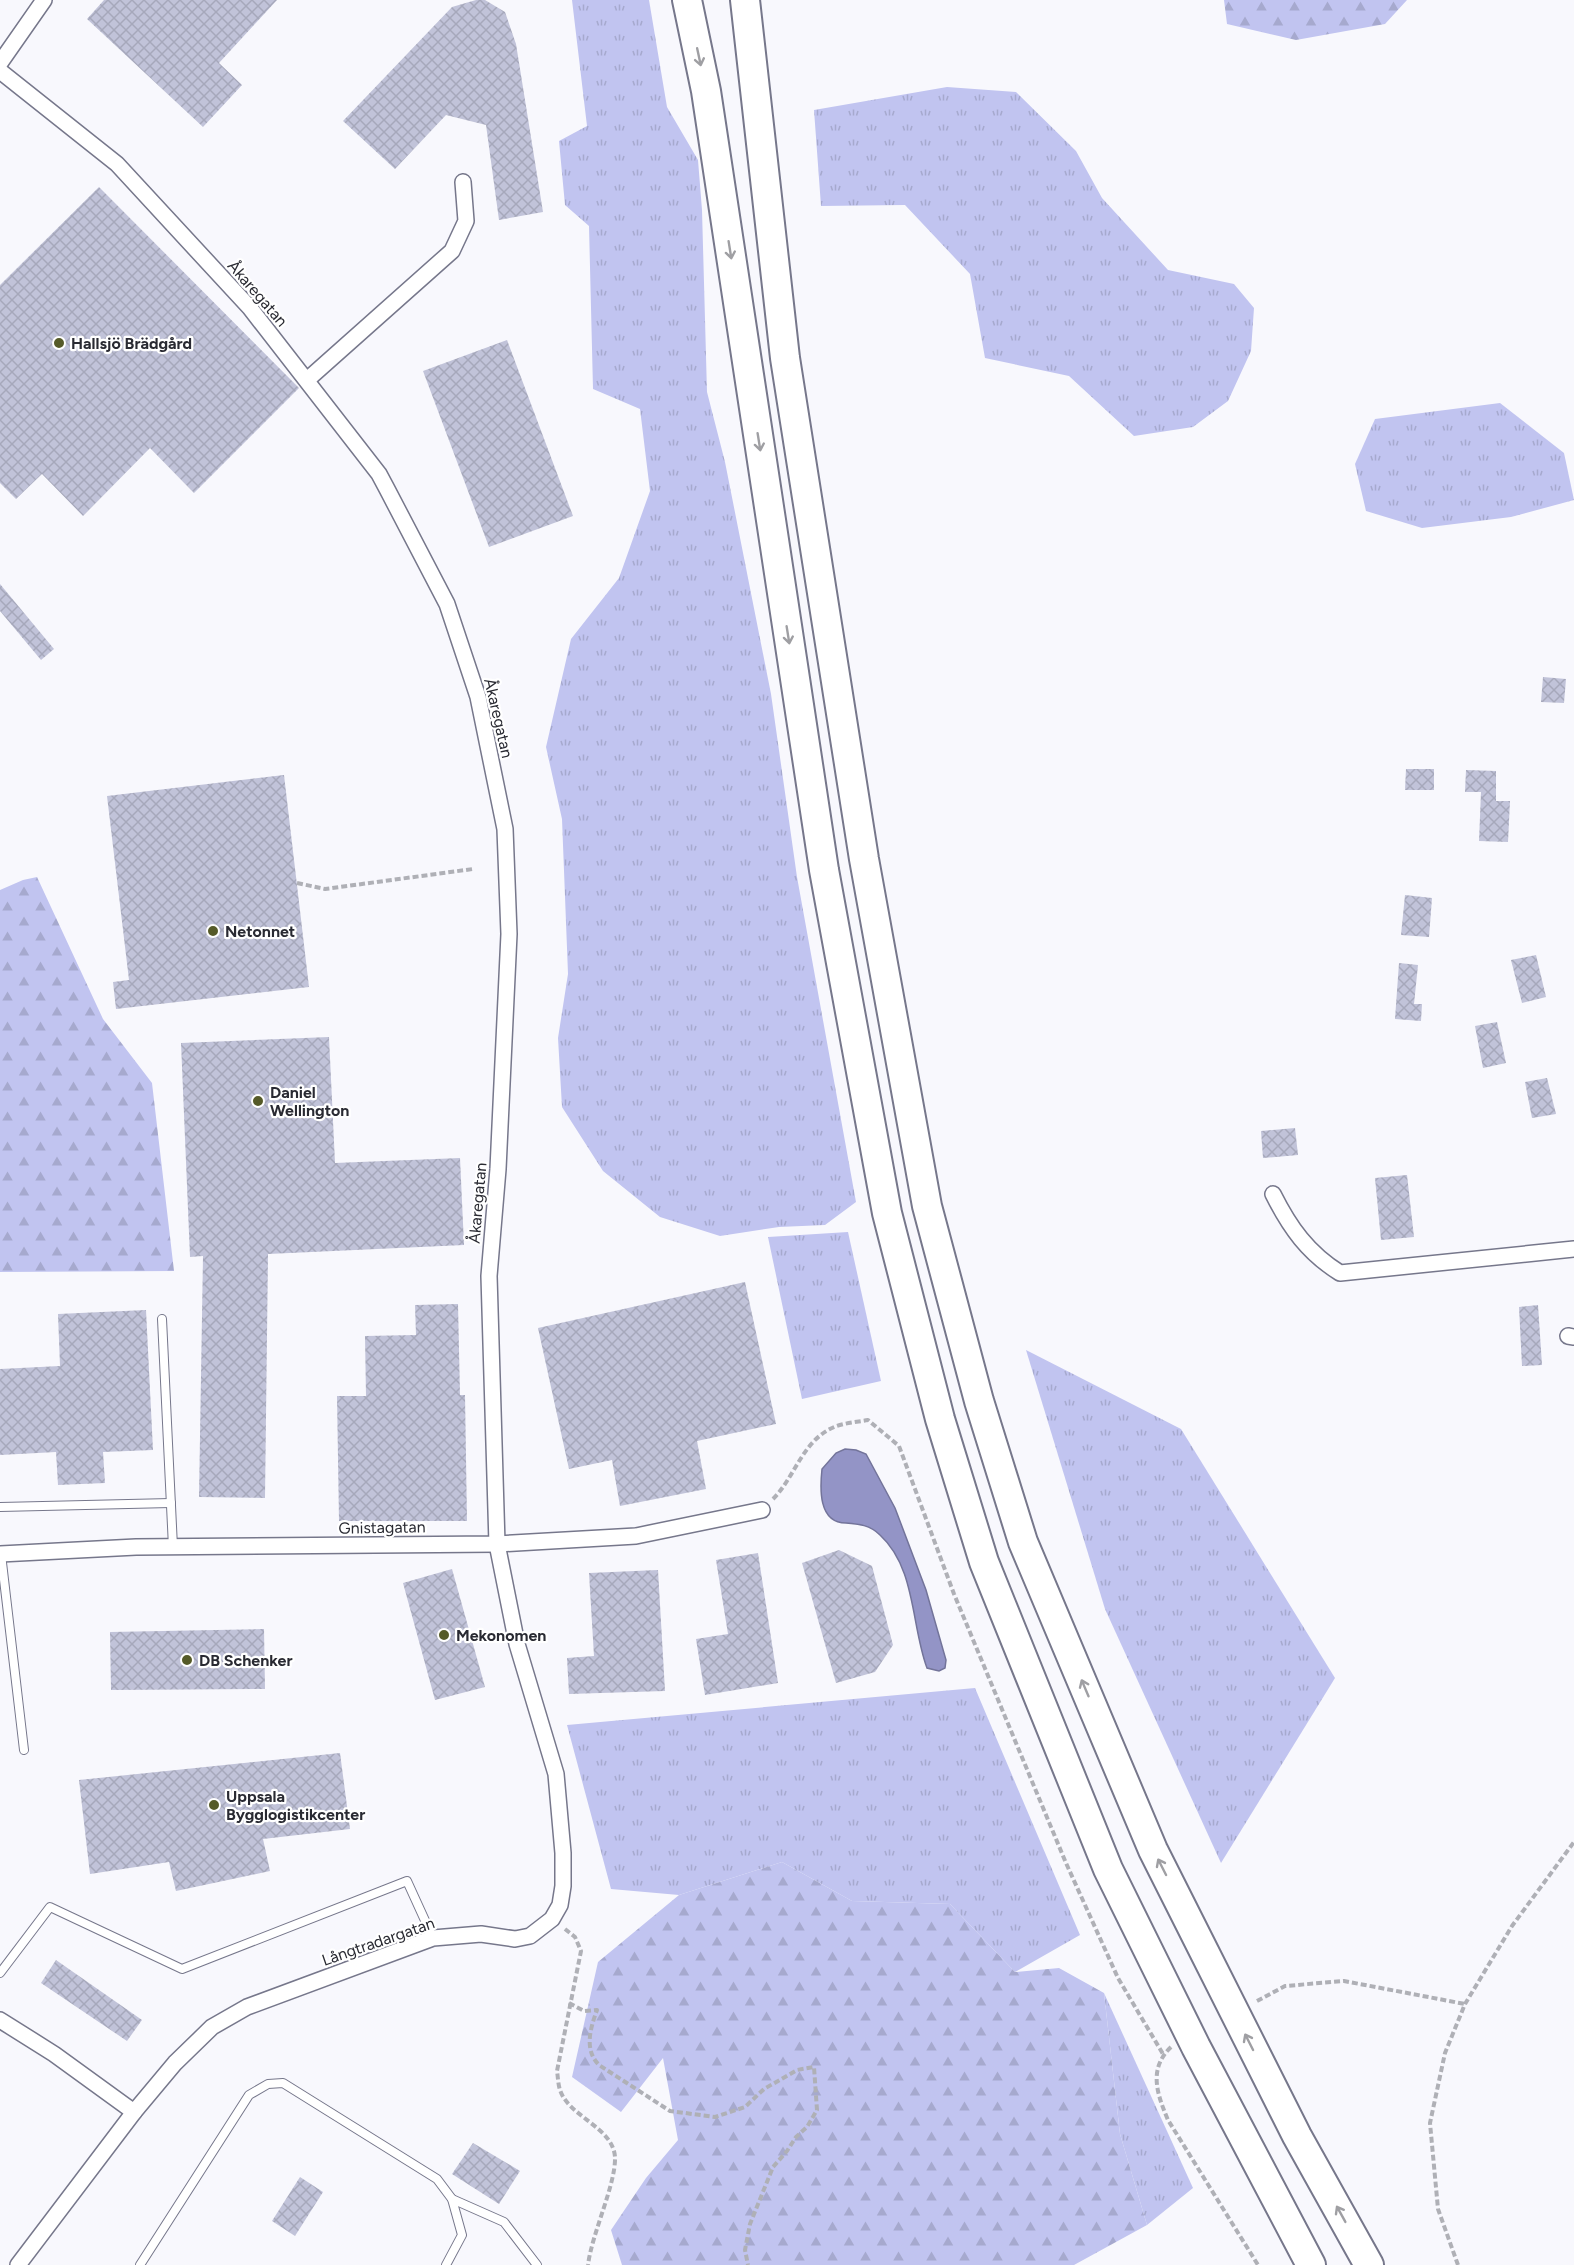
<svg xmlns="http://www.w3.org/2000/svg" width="1574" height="2265" font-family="Figtree,sans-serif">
	<defs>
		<pattern id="grass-tufts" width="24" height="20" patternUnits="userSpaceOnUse" patternTransform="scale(1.5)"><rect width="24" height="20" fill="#c1c4f0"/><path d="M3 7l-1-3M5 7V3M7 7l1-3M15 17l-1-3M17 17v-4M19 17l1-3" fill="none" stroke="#a6a9ce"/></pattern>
		<pattern id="forest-firs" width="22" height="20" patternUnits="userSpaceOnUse" patternTransform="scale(1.5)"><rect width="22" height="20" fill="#c1c4f0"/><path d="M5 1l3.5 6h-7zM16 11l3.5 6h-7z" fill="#a6a9ce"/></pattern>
		<pattern id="building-cross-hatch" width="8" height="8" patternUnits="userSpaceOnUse" patternTransform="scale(1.5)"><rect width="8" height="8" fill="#c1c3d9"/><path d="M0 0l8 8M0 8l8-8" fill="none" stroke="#a6a8bb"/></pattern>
	</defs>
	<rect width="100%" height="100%" fill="#f8f8fd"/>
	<g fill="url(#grass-tufts)">
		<polygon points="572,0 649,0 667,107 698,160 702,210 707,392 725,462 771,694 797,877 856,1202 825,1225 779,1227 720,1236 660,1217 603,1171 562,1107 558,1038 568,974 562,819 546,747 571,639 619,578 650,491 640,409 593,389 589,226 565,205 559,141 587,126"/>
		<polygon points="947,87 1016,92 1076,151 1102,198 1168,270 1234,284 1254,308 1251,351 1228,401 1193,427 1134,436 1069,376 985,358 970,274 905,205 821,206 814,110"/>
		<polygon points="1500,403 1564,453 1574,500 1511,517 1422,528 1366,511 1355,464 1375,419"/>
		<polygon points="848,1232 881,1381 802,1399 768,1237"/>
		<polygon points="1026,1350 1181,1429 1335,1678 1221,1863 1105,1609"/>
		<polygon points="975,1688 1080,1935 1015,1972 950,1904 852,1901 782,1862 679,1895 611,1889 567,1725"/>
		<polygon points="1104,1993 1193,2188 1147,2225 1120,2134"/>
	</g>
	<g fill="url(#forest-firs)">
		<polygon points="1224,0 1407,0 1385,24 1296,40 1227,24"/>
		<polygon points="37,877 103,1019 152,1083 174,1271 0,1272 0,890 23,880"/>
		<polygon points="782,1862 852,1901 950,1904 1015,1972 1059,1968 1104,1993 1120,2134 1147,2225 1074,2265 622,2265 611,2230 646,2178 678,2140 663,2058 621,2112 572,2077 598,1962 679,1895"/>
	</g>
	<path fill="#9394c6" stroke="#73749a" stroke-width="1.5" d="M845,1449L856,1450L866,1454L895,1508L926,1590L946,1660L945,1668L939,1671L927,1668C911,1625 916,1568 880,1535C870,1525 859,1524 846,1523C818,1523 820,1488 822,1469L836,1453Z"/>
	<g fill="url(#building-cross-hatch)">
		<polygon points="104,0 277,0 219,63 242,85 203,127 87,19"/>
		<polygon points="476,0 485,0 505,12 516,44 543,212 499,220 486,125 446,115 395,169 343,121 452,7"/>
		<polygon points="99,187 299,388 194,493 150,448 83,516 42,474 16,499 0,483 0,285"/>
		<polygon points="507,340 573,516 489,547 423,371"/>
		<polygon points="0,584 54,649 41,660 0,611"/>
		<polygon points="1543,677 1566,679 1564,703 1541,702"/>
		<polygon points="1406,769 1434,769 1434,790 1405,790"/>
		<polygon points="1466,770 1496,771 1496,801 1510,801 1508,842 1479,841 1481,792 1465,792"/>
		<polygon points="284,775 309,987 116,1009 113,982 129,980 107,796"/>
		<polygon points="1405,895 1432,898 1429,937 1401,935"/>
		<polygon points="1536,955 1546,997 1522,1003 1511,960"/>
		<polygon points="1399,963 1418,965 1414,1004 1422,1004 1421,1021 1395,1019"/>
		<polygon points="1497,1022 1506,1063 1483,1068 1475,1026"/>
		<polygon points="329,1037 335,1163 460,1158 464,1245 268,1254 265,1498 199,1497 203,1256 190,1257 181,1043"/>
		<polygon points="1547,1078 1556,1114 1532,1118 1525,1082"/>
		<polygon points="1295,1128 1298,1155 1263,1158 1261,1131"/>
		<polygon points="1407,1175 1414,1237 1381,1240 1375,1178"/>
		<polygon points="745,1282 776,1424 697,1441 706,1489 620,1506 612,1460 569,1469 538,1328"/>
		<polygon points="458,1304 460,1395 465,1395 467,1521 339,1521 337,1396 366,1396 365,1336 416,1335 415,1305"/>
		<polygon points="1538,1305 1542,1365 1522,1366 1519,1307"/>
		<polygon points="146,1310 153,1450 103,1452 105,1483 58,1485 56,1452 0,1455 0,1369 60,1366 58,1314"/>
		<polygon points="839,1550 872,1566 893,1645 875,1672 836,1683 802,1563"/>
		<polygon points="758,1553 778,1683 705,1695 696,1639 728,1634 716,1560"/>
		<polygon points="452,1569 485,1687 435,1700 403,1583"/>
		<polygon points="658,1570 665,1691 569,1694 567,1658 594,1656 589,1573"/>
		<polygon points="264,1629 265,1689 111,1690 110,1632"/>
		<polygon points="340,1753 350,1829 263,1839 270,1871 176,1891 169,1862 90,1874 79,1780"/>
		<polygon points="56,1960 142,2020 127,2041 41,1983"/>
		<polygon points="473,2143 520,2171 499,2204 452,2174"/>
		<polygon points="300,2177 323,2192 295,2236 272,2221"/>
	</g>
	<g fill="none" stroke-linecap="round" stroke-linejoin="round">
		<defs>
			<g id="lane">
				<polyline points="162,1319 173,1547"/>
				<polyline points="0,1507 171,1503"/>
				<polyline points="1,1554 24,1750"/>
				<polyline points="0,1973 50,1907 182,1969 407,1881 433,1938"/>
				<polyline points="452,2199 504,2222 537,2265"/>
				<polyline points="140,2265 249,2095 268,2084 283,2083 437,2179 452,2199 462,2235 446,2265"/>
			</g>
			<g id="street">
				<polyline points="0,63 44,0"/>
				<polyline points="0,71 117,164 250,308 379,474 387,489 447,604 478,697 505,829 509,934 498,1169 489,1276 497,1544 517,1644 556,1774 563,1853 563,1886 560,1905 552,1919 530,1936 515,1939 481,1934 433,1938 247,2007 212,2027 175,2063 134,2112 18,2265"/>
				<polyline points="307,380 452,251 466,221 463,182"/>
				<path d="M1273,1194C1290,1228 1308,1253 1340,1273L1574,1249"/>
				<polyline points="1568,1336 1574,1337"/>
				<polyline points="0,1554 136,1547 497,1544 636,1536 762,1510"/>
				<polyline points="0,2020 54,2054 134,2112"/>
			</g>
			<g id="highway">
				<polyline points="687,0 706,91 824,870 887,1213 940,1419 984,1562 1108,1869 1196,2047 1311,2265"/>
				<polyline points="745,0 785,358 864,859 927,1206 979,1401 1023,1542 1153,1850 1297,2136 1369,2265"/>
			</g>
		</defs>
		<use href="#lane" stroke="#76778b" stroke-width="10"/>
		<use href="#street" stroke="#76778b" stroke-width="18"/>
		<use href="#highway" stroke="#76778b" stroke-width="32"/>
		<g stroke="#afb0b6" stroke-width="4" stroke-dasharray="6 3" stroke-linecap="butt">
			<polyline points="297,883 325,889 473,869"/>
			<path d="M773,1499C795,1477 802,1442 832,1428C842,1423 857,1422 868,1420L899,1446L954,1594L1066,1863L1118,1978L1163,2054"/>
			<path d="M565,1929L575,1937L581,1951L557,2071C558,2077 558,2084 560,2090C569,2117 613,2127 615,2157C616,2184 592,2233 588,2265"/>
			<polyline points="1257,2001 1285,1986 1344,1981 1465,2004"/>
			<path d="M569,2003L584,2011L597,2010C590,2029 584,2050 599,2065L670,2111L715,2117L745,2107L764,2089L797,2070L814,2067L817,2110L807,2127L796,2137L787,2151L773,2167L750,2224L745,2250L748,2265"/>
			<path d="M1171,2047C1148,2069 1157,2094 1168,2120L1258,2265"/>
			<polyline points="1458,2265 1438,2209 1430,2123 1445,2053 1465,2004 1512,1926 1574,1842"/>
		</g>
		<use href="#lane" stroke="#fff" stroke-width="8"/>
		<use href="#street" stroke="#fff" stroke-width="15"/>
		<use href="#highway" stroke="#fff" stroke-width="28"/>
	</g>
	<defs><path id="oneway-shaft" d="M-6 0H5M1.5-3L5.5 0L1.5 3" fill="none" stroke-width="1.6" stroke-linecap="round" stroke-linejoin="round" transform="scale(1.5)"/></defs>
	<g stroke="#9f9fa3">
		<use href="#oneway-shaft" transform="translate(699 57) rotate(78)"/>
		<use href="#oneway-shaft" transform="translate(730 250) rotate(81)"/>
		<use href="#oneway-shaft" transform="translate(759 442) rotate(81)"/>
		<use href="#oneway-shaft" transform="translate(788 635) rotate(81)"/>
		<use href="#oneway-shaft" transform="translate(1085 1688) rotate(-113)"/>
		<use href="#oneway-shaft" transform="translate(1162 1867) rotate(-117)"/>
		<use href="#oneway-shaft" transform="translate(1249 2042) rotate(-117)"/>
		<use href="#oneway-shaft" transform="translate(1341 2214) rotate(-119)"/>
	</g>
	<g fill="#555a28" stroke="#fff" stroke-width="2">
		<circle cx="59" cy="343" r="6"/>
		<circle cx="213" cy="931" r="6"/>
		<circle cx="258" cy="1101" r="6"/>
		<circle cx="444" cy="1635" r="6"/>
		<circle cx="187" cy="1660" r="6"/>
		<circle cx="214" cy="1805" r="6"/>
	</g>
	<g text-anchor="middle" stroke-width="4.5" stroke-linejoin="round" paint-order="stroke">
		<g font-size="16" fill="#292a32" stroke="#fff">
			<text transform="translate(258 293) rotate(49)" y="6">Åkaregatan</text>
			<text transform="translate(499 718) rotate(77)" y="6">Åkaregatan</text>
			<text transform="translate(477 1203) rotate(-85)" y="6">Åkaregatan</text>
			<text transform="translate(382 1527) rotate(-1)" y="6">Gnistagatan</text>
			<text transform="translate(378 1941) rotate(-19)" y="6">Långtradargatan</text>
		</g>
		<g font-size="16" font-weight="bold" fill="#292a32" stroke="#fff" text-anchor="start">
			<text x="71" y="349">Hallsjö Brädgård</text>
			<text x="225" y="937">Netonnet</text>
			<text x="270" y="1098">Daniel<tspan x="270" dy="18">Wellington</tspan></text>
			<text x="456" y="1641">Mekonomen</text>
			<text x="199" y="1666">DB Schenker</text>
			<text x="226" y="1802">Uppsala<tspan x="226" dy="18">Bygglogistikcenter</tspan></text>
		</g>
	</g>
</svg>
